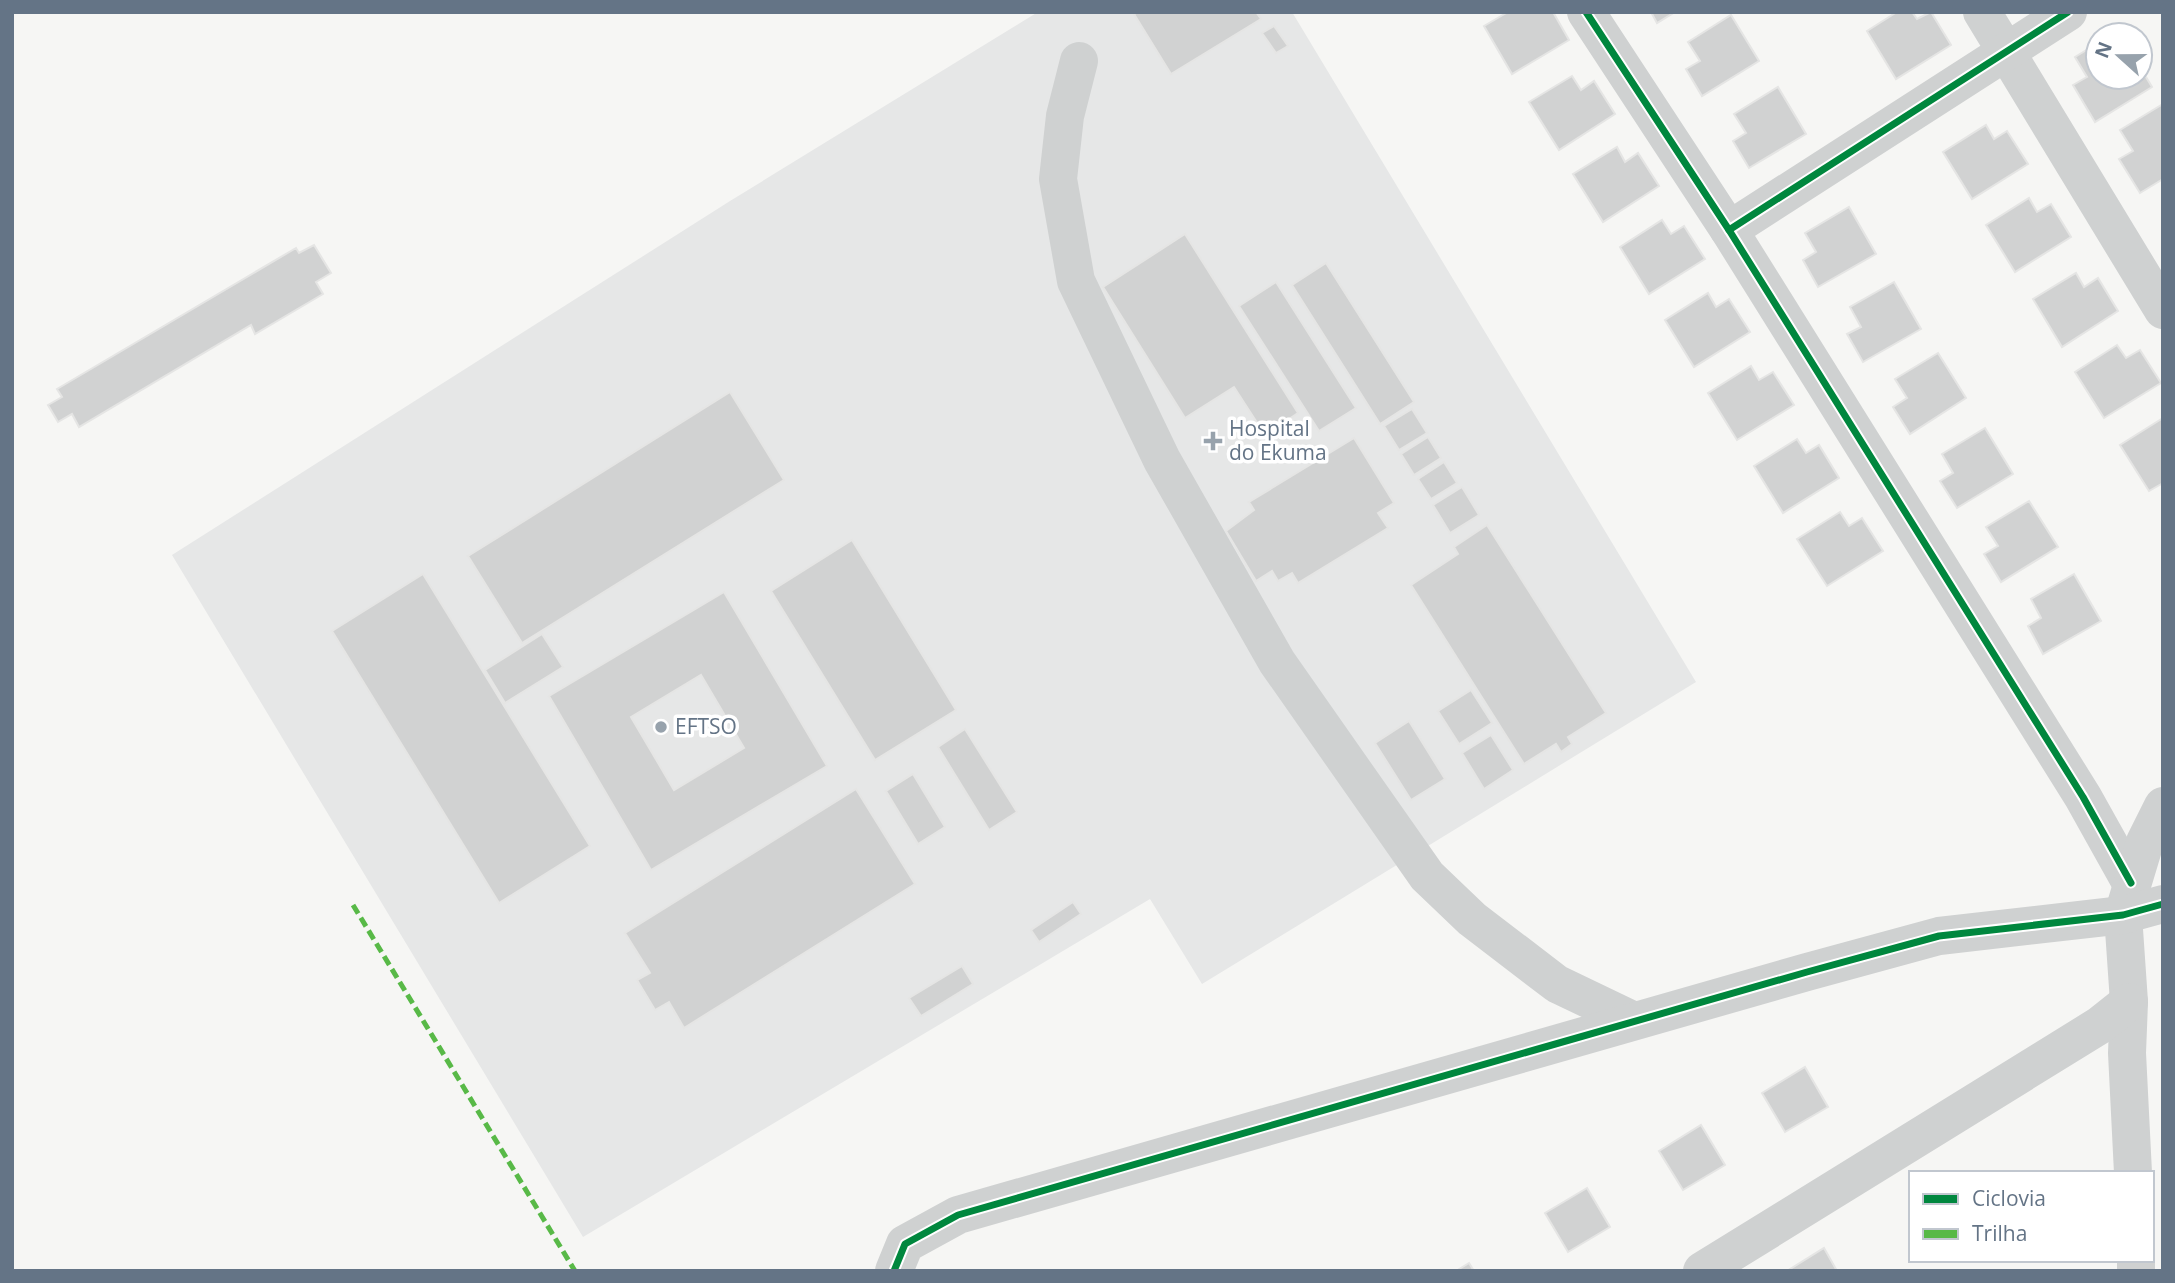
<svg xmlns="http://www.w3.org/2000/svg" width="2175" height="1283" font-family="'Open Sans',sans-serif">
	<rect width="100%" height="100%" fill="#f6f6f4"/>
	<polygon fill="#e6e7e7" points="1038,12 1292,12 1696,682 1202,984 1150,899 583,1237 172,555 730,201"/>
	<g fill="#d1d2d2" stroke="#e5e5e4" stroke-width="2" fill-rule="evenodd">
		<polygon points="1138,12 1256,12 1261,19 1171,74 1134,14"/>
		<polygon points="1508,12 1553,12 1569,40 1512,74 1484,26"/>
		<polygon points="1651,12 1675,12 1657,23"/>
		<polygon points="1897,12 1912,12 1917,19 1931,12 1951,45 1896,79 1867,31"/>
		<polygon points="1731,15 1759,61 1702,96 1686,69 1700,61 1688,42"/>
		<polygon points="1274,26 1288,46 1276,53 1262,33"/>
		<polygon points="2098,43 2098,77 2140,77 2140,67 2152,87 2095,122 2073,85 2087,77 2075,57"/>
		<polygon points="1572,76 1581,90 1594,81 1615,114 1559,150 1529,102"/>
		<polygon points="1778,87 1806,134 1749,168 1733,141 1746,133 1734,114"/>
		<polygon points="2163,104 2163,179 2140,193 2119,159 2133,151 2120,130"/>
		<polygon points="1986,125 1994,139 2007,131 2028,164 1972,199 1943,152"/>
		<polygon points="1617,147 1625,162 1638,153 1659,186 1603,222 1573,174"/>
		<polygon points="2029,198 2037,212 2051,204 2071,237 2015,272 1986,225"/>
		<polygon points="1849,207 1876,254 1818,287 1803,260 1816,252 1805,233"/>
		<polygon points="1662,220 1671,234 1684,226 1705,259 1649,294 1620,247"/>
		<polygon points="1185,234 1298,413 1265,435 1234,387 1185,418 1103,287"/>
		<polygon points="314,245 331,273 316,282 323,294 255,334 251,325 79,427 72,414 58,422 48,405 62,397 57,389 296,248 299,253"/>
		<polygon points="1326,263 1414,402 1380,424 1292,285"/>
		<polygon points="2076,273 2084,287 2098,278 2118,311 2062,347 2033,299"/>
		<polygon points="1276,282 1356,408 1319,431 1239,306"/>
		<polygon points="1894,282 1921,329 1863,362 1847,334 1861,327 1850,307"/>
		<polygon points="1708,293 1716,307 1729,299 1750,332 1694,367 1665,320"/>
		<polygon points="2117,345 2126,358 2140,350 2161,383 2104,418 2075,372"/>
		<polygon points="1938,353 1966,398 1910,434 1893,407 1907,398 1895,379"/>
		<polygon points="1751,366 1759,380 1773,372 1794,405 1737,440 1708,393"/>
		<polygon points="730,392 784,480 522,643 468,556"/>
		<polygon points="1412,409 1427,433 1399,450 1384,426"/>
		<polygon points="2163,418 2163,483 2149,491 2120,445"/>
		<polygon points="1985,428 2013,474 1957,508 1940,481 1953,473 1942,454"/>
		<polygon points="1428,437 1441,458 1414,475 1401,454"/>
		<polygon points="1354,438 1394,503 1378,513 1388,528 1298,583 1292,573 1278,581 1272,571 1256,581 1226,531 1254,510 1249,502"/>
		<polygon points="1797,439 1806,453 1819,445 1839,478 1783,513 1754,466"/>
		<polygon points="1444,462 1457,483 1431,499 1418,479"/>
		<polygon points="1462,487 1479,515 1450,533 1433,505"/>
		<polygon points="2029,501 2058,547 2001,582 1984,554 1998,546 1986,527"/>
		<polygon points="1840,512 1849,526 1862,518 1883,551 1827,586 1797,539"/>
		<polygon points="1487,525 1606,713 1568,737 1572,744 1561,752 1556,744 1524,764 1411,585 1458,554 1454,547"/>
		<polygon points="852,540 956,710 875,760 771,591"/>
		<polygon points="423,574 590,846 499,903 332,631"/>
		<polygon points="2074,574 2101,621 2043,654 2028,626 2041,618 2031,599"/>
		<path d="M724,592L827,766L651,870L549,696ZM701,675L744,748L674,790L631,717Z"/>
		<polygon points="542,634 563,667 505,703 485,670"/>
		<polygon points="1471,690 1492,723 1459,744 1438,711"/>
		<polygon points="1409,721 1445,779 1411,800 1375,743"/>
		<polygon points="965,729 1017,812 989,830 938,747"/>
		<polygon points="1491,735 1513,770 1484,789 1462,753"/>
		<polygon points="913,774 945,827 918,844 886,791"/>
		<polygon points="856,789 915,884 684,1028 669,1002 655,1010 637,980 650,973 625,933"/>
		<polygon points="1073,902 1081,914 1039,942 1031,930"/>
		<polygon points="962,966 973,984 921,1016 909,998"/>
		<polygon points="1805,1067 1828,1107 1785,1132 1762,1093"/>
		<polygon points="1701,1125 1725,1165 1683,1190 1659,1151"/>
		<polygon points="1587,1188 1610,1227 1568,1252 1545,1213"/>
		<polygon points="1824,1248 1837,1271 1787,1271"/>
		<polygon points="1469,1263 1474,1271 1456,1271"/>
	</g>
	<g fill="none" stroke-linecap="round" stroke-linejoin="round">
		<g stroke="#cfd1d1" stroke-width="38">
			<polyline points="1586,12 1729,230 2083,797 2131,883"/>
			<polyline points="1982,12 2163,310"/>
			<polyline points="1079,61 1065,116 1058,179 1076,281 1162,460 1277,662 1427,876 1472,919 1557,984 1632,1020"/>
			<polyline points="1729,230 2068,12"/>
			<polyline points="2133,1173 2127,1053 2129,1002 2123,915 2145,842 2163,806"/>
			<polyline points="2136,1260 2136,1271"/>
			<polyline points="894,1271 905,1244 958,1215 1807,972 1939,936 2123,915 2163,904"/>
			<polyline points="1702,1271 2100,1025 2129,1002"/>
		</g>
		<polyline stroke="#58b947" stroke-width="5" stroke-dasharray="10 5" stroke-linecap="butt" points="353,905 575,1271"/>
		<defs>
			<g id="cycleway">
				<polyline points="1586,12 1729,230 2083,797 2131,883"/>
				<polyline points="1729,230 2068,12"/>
				<polyline points="894,1271 905,1244 958,1215 1807,972 1939,936 2123,915 2163,904"/>
			</g>
		</defs>
		<use href="#cycleway" stroke="#fff" stroke-width="11"/>
		<use href="#cycleway" stroke="#00873e" stroke-width="7"/>
	</g>
	<g fill="#97a2ac" stroke="#fff" stroke-width="2.5">
		<path d="M1209.5 430.5h7v7h7v7h-7v7h-7v-7h-7v-7h7z"/>
		<circle cx="661" cy="727" r="7"/>
	</g>
	<g text-anchor="middle" stroke-width="7" stroke-linejoin="round" paint-order="stroke">
		<g font-size="21" fill="#647486" stroke="#fff" text-anchor="start">
			<text x="1229" y="436">Hospital<tspan x="1229" dy="24">do Ekuma</tspan></text>
			<text x="675" y="734">EFTSO</text>
		</g>
	</g>
	<rect width="2175" height="1283" fill="none" stroke="#647486" stroke-width="28"/>
	<rect x="1909" y="1171" width="245" height="91" fill="#ffffff" stroke="#c1c7cf" stroke-width="2"/>
	<rect x="1923" y="1194" width="35" height="10" fill="#00873e" stroke="#c1c7cf" stroke-width="2"/>
	<text x="1972" y="1206" font-size="21" fill="#647486">Ciclovia</text>
	<rect x="1923" y="1229" width="35" height="10" fill="#58b947" stroke="#c1c7cf" stroke-width="2"/>
	<text x="1972" y="1241" font-size="21" fill="#647486">Trilha</text>
	<g transform="translate(2119 56) rotate(291)"><circle r="33" fill="#ffffff" stroke="#c1c7cf" stroke-width="2"/>
	<path d="M0-5L12 26L0 18L-12 26Z" fill="#97a2ac"/>
	<text y="-10" font-size="19" font-weight="bold" text-anchor="middle" fill="#647486">N</text>
	</g>
</svg>
